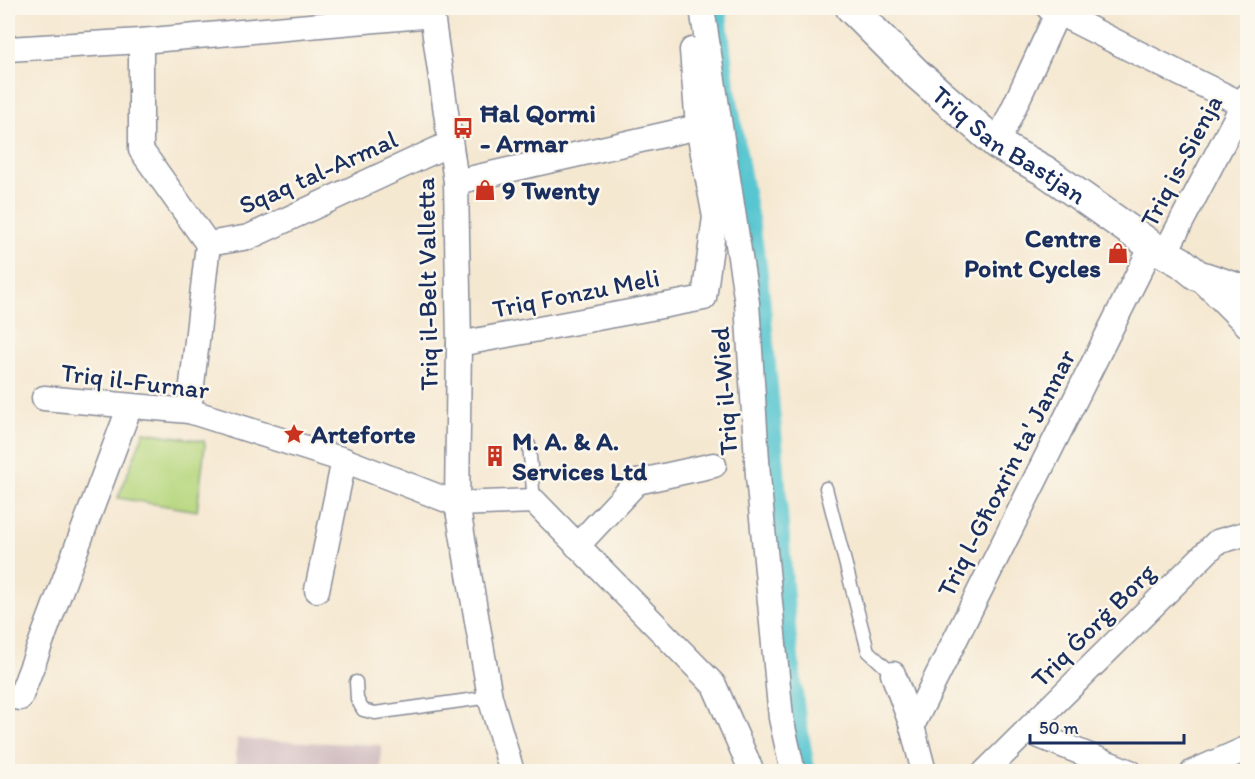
<svg xmlns="http://www.w3.org/2000/svg" width="1255" height="779" font-family="Itim,sans-serif">
	<rect width="100%" height="100%" fill="#fbf7ec"/>
	<filter id="ink" filterUnits="userSpaceOnUse"><feTurbulence type="fractalNoise" baseFrequency=".0167" numOctaves="2"/><feDisplacementMap in="SourceGraphic" scale="12" xChannelSelector="R" yChannelSelector="G"/><feConvolveMatrix kernelMatrix="1 2 1 2 8 2 1 2 1" color-interpolation-filters="sRGB"/></filter>
	<filter id="wash" filterUnits="userSpaceOnUse"><feTurbulence type="fractalNoise" baseFrequency=".008" numOctaves="4" result="noise"/><feDisplacementMap in="SourceGraphic" scale="24" xChannelSelector="R" yChannelSelector="G"/><feGaussianBlur stdDeviation="1.35" result="paint"/><feColorMatrix in="noise" values="0 0 0 0 0 0 0 0 0 0 0 0 0 0 0 0 0 1.4 0 .05"/><feComposite in="paint" operator="in"/></filter>
	<g filter="url(#wash)">
		<rect width="100%" height="100%" fill="#f5e8d1"/>
		<polygon fill="#d2bec1" points="237,738 253,740 381,745 381,768 259,765 258,771 235,771"/>
		<polygon fill="#b7d77f" stroke="#69836e" stroke-width="1.5" points="144,432 204,441 205,445 197,511 118,498"/>
		<g fill="none" stroke-linecap="round" stroke-linejoin="round">
			<polyline stroke="#59c6d0" stroke-width="21" points="716,8 724,81 757,269 773,449 786,635 794,707 805,772"/>
		</g>
	</g>
	<g filter="url(#ink)">
		<g fill="none" stroke-linecap="round" stroke-linejoin="round">
			<defs>
				<g id="service">
					<polyline points="529,445 534,501"/>
					<polyline points="826,488 868,651 893,674"/>
					<polyline points="356,682 357,699 363,710 375,713 490,697"/>
				</g>
				<g id="minor">
					<polyline points="431,8 456,182 459,344 457,504 490,697 512,772"/>
					<polyline points="702,8 747,303 758,476 781,718 793,772"/>
					<polyline points="1049,8 1136,52 1248,107"/>
					<polyline points="141,41 141,150 208,244 189,411"/>
					<polyline points="8,49 141,41 433,15"/>
					<polyline points="997,144 1058,12"/>
					<polyline points="456,182 698,127"/>
					<polyline points="208,244 249,237 449,144"/>
					<polyline points="1165,253 1248,95"/>
					<polyline points="1198,276 1248,326"/>
					<polyline points="459,344 704,298 715,217 698,127 692,50"/>
					<polyline points="44,398 189,411 344,460 457,504 534,501 714,685 752,772"/>
					<polyline points="577,546 637,482 714,465"/>
					<polyline points="317,590 344,460"/>
					<polyline points="893,674 912,726 924,772"/>
					<polyline points="8,696 20,698 130,406"/>
					<polyline points="912,726 1152,246"/>
					<polyline points="1027,731 1130,772"/>
					<polyline points="985,772 1217,542 1248,533"/>
					<polyline points="1193,772 1248,748"/>
				</g>
				<g id="tertiary">
					<path id="s1" d="M851,8L917,74L997,144L1045,171L1152,246L1181,262L1197,275L1248,292"/>
				</g>
			</defs>
			<use href="#service" stroke="#888c98" stroke-width="15"/>
			<use href="#minor" stroke="#888c98" stroke-width="27"/>
			<use href="#tertiary" stroke="#888c98" stroke-width="33"/>
			<use href="#service" stroke="#fff" stroke-width="12"/>
			<use href="#minor" stroke="#fff" stroke-width="24"/>
			<use href="#tertiary" stroke="#fff" stroke-width="30"/>
		</g>
	</g>
	<defs>
		<symbol id="bus-bare" viewBox="-9 -9 18 18"><path d="M-5-6H5V4H4V6H2V4H-2V6H-4V4H-5ZM-3.5-4V0h7V-4ZM-3.5 1.2v1.5H-2V1.2ZM2 1.2v1.5H3.5V1.2Z" fill="#c8321e" stroke="#fbf7ec" stroke-width="2.5" paint-order="stroke"/></symbol>
		<symbol id="shop-bare" viewBox="-9 -9 18 18"><path d="M-5-2.5h2.3a2.7 3.5 0 0 1 5.4 0H5L5.5 6h-11ZM-1.5-2.5h3a1.5 2.3 0 0 0-3 0Z" fill="#c8321e" stroke="#fbf7ec" stroke-width="2.5" paint-order="stroke"/></symbol>
		<symbol id="sight-bare" viewBox="-9 -9 18 18"><path d="M0-6L1.8-2.2L6-1.7L2.9 1.2L3.7 5.4L0 3.3L-3.7 5.4L-2.9 1.2L-6-1.7L-1.8-2.2Z" fill="#c8321e" stroke="#fbf7ec" stroke-width="2.5" paint-order="stroke"/></symbol>
		<symbol id="building-bare" viewBox="-9 -9 18 18"><path d="M-4-6H4V6H1V3H-1V6H-4ZM-2.5-4.3h1.7v1.8h-1.7ZM.8-4.3h1.7v1.8H.8ZM-2.5-1h1.7V.8h-1.7ZM.8-1h1.7V.8H.8Z" fill="#c8321e" stroke="#fbf7ec" stroke-width="2.5" paint-order="stroke"/></symbol>
	</defs>
	<g fill-rule="evenodd">
		<use href="#bus-bare" x="448" y="113" width="30" height="30"/>
		<use href="#shop-bare" x="470" y="175" width="30" height="30"/>
		<use href="#shop-bare" x="1103" y="238" width="30" height="30"/>
		<use href="#sight-bare" x="279" y="419" width="30" height="30"/>
		<use href="#building-bare" x="480" y="441" width="30" height="30"/>
	</g>
	<g text-anchor="middle" stroke-width="5" stroke-linejoin="round" paint-order="stroke">
		<g font-size="26" font-weight="bold" fill="#1b2f5e" stroke="#fbf7ec" text-anchor="start">
			<text x="480" y="122">Ħal Qormi<tspan x="480" dy="30">- Armar</tspan></text>
			<text x="502" y="199">9 Twenty</text>
			<text x="1101" y="247" text-anchor="end">Centre<tspan x="1101" dy="30">Point Cycles</tspan></text>
			<text x="311" y="443">Arteforte</text>
			<text x="512" y="450">M. A. &amp; A.<tspan x="512" dy="30">Services Ltd</tspan></text>
		</g>
		<g font-size="26" fill="#1b2f5e" stroke="#fbf7ec">
			<text dy="9" stroke="none"><textPath href="#s1" startOffset="210">Triq San Bastjan</textPath></text>
			<text transform="translate(1181 161) rotate(-62)" y="9">Triq is-Sienja</text>
			<text transform="translate(318 172) rotate(-24)" y="9">Sqaq tal-Armal</text>
			<text transform="translate(427 284) rotate(-91)" y="9">Triq il-Belt Valletta</text>
			<text transform="translate(576 293) rotate(-11)" y="9">Triq Fonzu Meli</text>
			<text transform="translate(135 381) rotate(7)" y="9">Triq il-Furnar</text>
			<text transform="translate(724 391) rotate(-94)" y="9">Triq il-Wied</text>
			<text transform="translate(1006 473) rotate(-63)" y="9">Triq l-Għoxrin ta' Jannar</text>
			<text transform="translate(1093 625) rotate(-45)" y="9">Triq Ġorġ Borg</text>
		</g>
	</g>
	<rect width="1255" height="779" fill="none" stroke="#fbf7ec" stroke-width="30"/>
	<path d="M1030 734v9h154v-9" fill="none" stroke="#1b2f5e" stroke-width="3"/>
	<text x="1039" y="734" font-size="18" fill="#1b2f5e" stroke="#fbf7ec" stroke-width="4.5" paint-order="stroke">50 m</text>
</svg>
